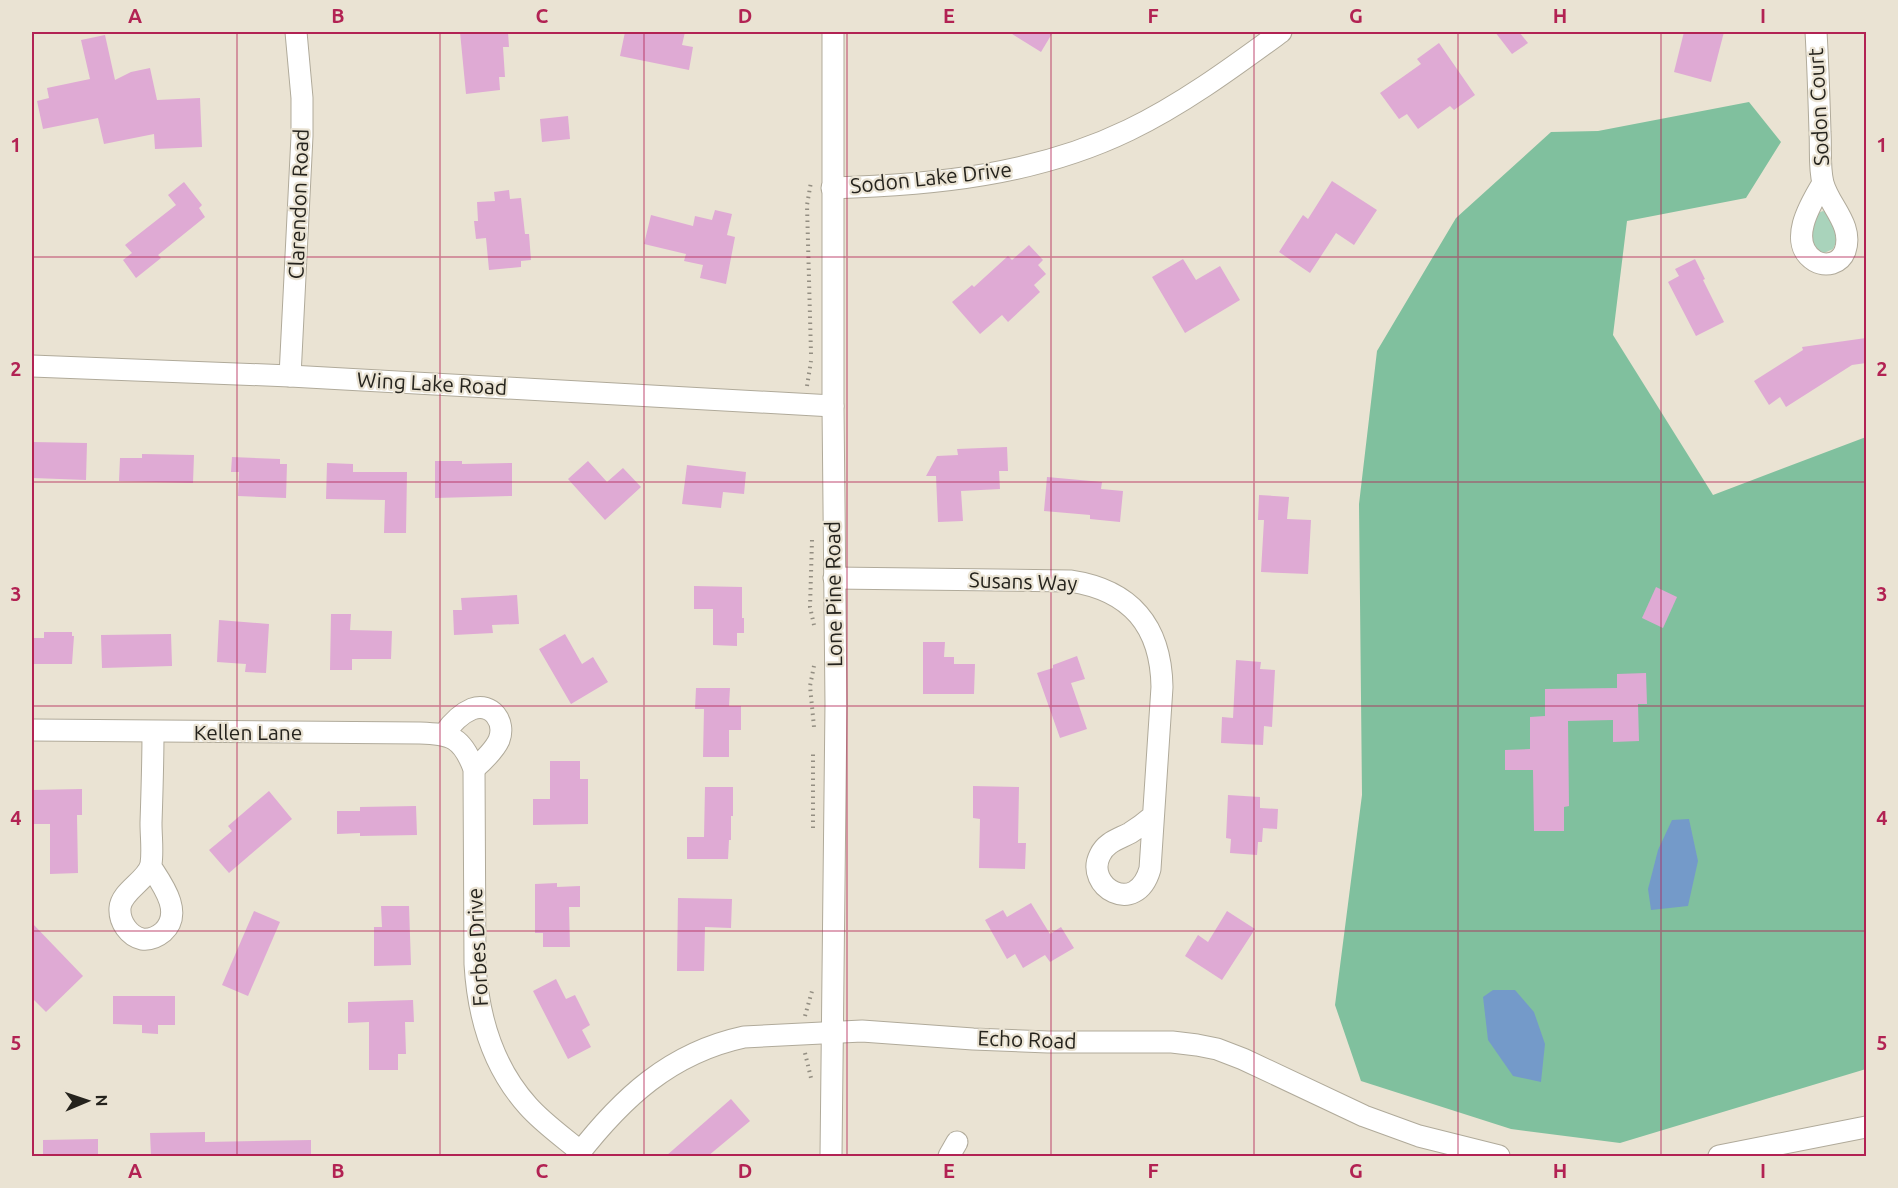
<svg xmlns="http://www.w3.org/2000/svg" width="1898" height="1188" font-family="Ubuntu,sans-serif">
	<rect width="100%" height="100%" fill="#eae3d3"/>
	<path fill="#a9d3bb" d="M1823,211L1827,213C1833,225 1841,236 1833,249L1824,253C1805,247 1812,227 1818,213Z"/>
	<polygon fill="#80c09e" points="1749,102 1781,142 1746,198 1627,221 1613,335 1713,495 1866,437 1866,1069 1620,1143 1511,1129 1361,1081 1335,1005 1362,795 1359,504 1377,351 1456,218 1551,132 1598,131"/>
	<g fill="#749ac9">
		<polygon points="1689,819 1698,861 1688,906 1651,910 1648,889 1658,850 1672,820"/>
		<polygon points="1493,990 1515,990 1534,1012 1545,1044 1541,1082 1513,1076 1488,1040 1483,997"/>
	</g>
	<g fill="#dfaad4">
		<polygon points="460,32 508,32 509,47 503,47 505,77 499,77 500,90 466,94"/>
		<polygon points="625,32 685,32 682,45 693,47 689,70 620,56"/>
		<polygon points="1009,32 1053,32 1041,52"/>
		<polygon points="1495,32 1519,32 1528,43 1512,54"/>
		<polygon points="1684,32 1724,32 1711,82 1674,72"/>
		<polygon points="105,35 115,80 131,72 150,68 157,100 200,98 202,147 155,149 154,134 104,144 98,118 43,129 37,101 49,98 47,88 90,79 81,40"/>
		<polygon points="1439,43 1475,95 1454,110 1450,106 1418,129 1407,114 1399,119 1380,93 1421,64 1417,59"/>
		<polygon points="568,116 570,139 542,142 540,119"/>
		<polygon points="1332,181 1377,210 1354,245 1336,233 1310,273 1279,252 1303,215 1308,219"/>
		<polygon points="184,182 202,205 199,208 205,217 158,255 161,258 136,278 123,260 132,253 125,245 176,205 168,195"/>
		<polygon points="509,190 510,199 521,198 525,234 529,234 531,260 521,261 521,267 489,270 486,238 476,239 474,221 478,221 477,202 495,201 494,192"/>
		<polygon points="715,210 732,214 727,235 735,237 726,284 700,278 703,265 684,261 686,254 644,244 651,215 693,226 695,216 712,220"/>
		<polygon points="1029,245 1043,260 1038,265 1046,274 1034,285 1040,292 1008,322 1002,315 980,334 952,302 972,285 974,287 1008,256 1012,260"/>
		<polygon points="1183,259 1196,280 1220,266 1240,300 1185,333 1152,277"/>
		<polygon points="1695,259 1705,279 1703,280 1724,322 1696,336 1668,282 1679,276 1675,269"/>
		<polygon points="1866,338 1866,363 1852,365 1786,407 1780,397 1769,405 1754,381 1803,350 1802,347"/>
		<polygon points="32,442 87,443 86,480 33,478"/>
		<polygon points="1007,447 1008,471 999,471 1000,489 961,491 963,521 938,522 936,476 926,476 937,456 958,455 957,449"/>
		<polygon points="142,454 194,455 193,483 119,481 120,458 142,458"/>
		<polygon points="232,457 280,459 280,464 287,464 286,498 238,496 239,472 231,472"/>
		<polygon points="435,461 462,461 462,464 512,463 512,496 435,498"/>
		<polygon points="588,461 607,482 623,468 641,487 605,520 568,479"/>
		<polygon points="327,463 353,464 353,472 407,472 406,533 384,533 385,500 326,499"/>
		<polygon points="687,465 746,472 744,494 723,492 721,508 682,504"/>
		<polygon points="1047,477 1102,482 1101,489 1123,491 1120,522 1090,519 1090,515 1044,511"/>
		<polygon points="1259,495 1289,497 1287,519 1311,520 1308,574 1261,572 1264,520 1258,520"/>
		<polygon points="694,586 742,587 742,618 744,618 744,633 737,633 737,646 713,645 713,609 694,609"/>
		<polygon points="1656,587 1677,597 1663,628 1642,618"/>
		<polygon points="517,595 519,624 492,625 493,633 454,635 453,610 462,610 461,598"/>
		<polygon points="331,614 351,614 350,630 392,631 391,659 352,659 352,670 330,670"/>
		<polygon points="219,620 269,624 266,673 245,672 246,664 217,662"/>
		<polygon points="44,632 72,632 72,636 74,636 72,664 33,664 32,638 44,638"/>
		<polygon points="171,634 172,666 102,668 101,635"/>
		<polygon points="565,634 582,664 593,657 608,682 571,704 539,649"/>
		<polygon points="923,642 945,642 944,657 954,657 954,664 975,664 974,694 923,694"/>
		<polygon points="1077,656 1085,679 1071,683 1087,729 1060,738 1037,673 1053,668 1053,665"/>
		<polygon points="1236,660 1261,662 1260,669 1275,670 1272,727 1264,726 1263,745 1221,743 1222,717 1233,718"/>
		<polygon points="1646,673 1647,704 1638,704 1639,741 1613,742 1613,720 1568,721 1569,806 1564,807 1564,831 1534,831 1533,770 1505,770 1505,750 1530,749 1530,717 1545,716 1545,689 1617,688 1617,674"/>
		<polygon points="696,688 730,688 729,706 741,706 741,730 729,730 729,757 703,757 704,709 695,709"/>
		<polygon points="550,761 580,761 580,779 588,779 588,824 533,825 533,799 550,799"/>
		<polygon points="973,786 1019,787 1018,843 1026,843 1025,869 979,868 980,819 973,818"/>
		<polygon points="705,787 733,787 733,816 731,816 731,840 729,840 728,859 687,859 687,837 704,837"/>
		<polygon points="82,789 82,815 77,815 78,873 50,874 50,824 32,824 32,790"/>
		<polygon points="269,791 292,819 229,873 209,850 232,831 228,826"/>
		<polygon points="1228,795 1260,797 1260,808 1278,809 1277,829 1263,828 1262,842 1258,842 1257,855 1230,853 1231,839 1226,838"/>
		<polygon points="416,806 417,835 360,836 360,833 337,834 337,811 360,811 360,807"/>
		<polygon points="557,883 557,887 580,886 580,907 569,907 570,947 543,947 543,933 535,933 535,884"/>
		<polygon points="678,898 732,899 731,928 705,927 704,971 677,971"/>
		<polygon points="1031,903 1050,934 1061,927 1074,948 1050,962 1045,955 1023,968 1015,954 1007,959 985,920 1003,910 1007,917"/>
		<polygon points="381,906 409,906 411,965 374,966 374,927 382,927"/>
		<polygon points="254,911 280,922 248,996 222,985"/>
		<polygon points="1227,911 1255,929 1222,980 1185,956 1198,935 1208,942"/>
		<polygon points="32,923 83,976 46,1012 32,998"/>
		<polygon points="556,979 566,999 575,995 590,1025 582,1030 591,1047 568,1059 533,991"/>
		<polygon points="113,996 175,996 175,1025 158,1025 158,1034 142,1033 142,1025 113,1024"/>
		<polygon points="413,1000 414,1022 405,1022 406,1054 398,1054 398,1070 369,1070 369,1022 348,1023 348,1002"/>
		<polygon points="731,1099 750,1121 708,1156 666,1156"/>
		<polygon points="205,1132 205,1142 311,1140 311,1156 151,1156 150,1133"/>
		<polygon points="98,1139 98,1156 43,1156 43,1140"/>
	</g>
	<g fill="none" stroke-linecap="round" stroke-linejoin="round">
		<defs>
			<g id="minor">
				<path d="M1816,32C1818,65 1819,99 1820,132C1821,149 1819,167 1823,183C1829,206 1854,225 1845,251C1840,264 1826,267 1815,261C1786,243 1811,203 1823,183"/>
				<path d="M832,188C934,185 1036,175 1129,130C1183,104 1233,67 1281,32"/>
				<polyline points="32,366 290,376 833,406"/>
				<polyline points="290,376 302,136 302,98 296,32"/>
				<path d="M834,578L1070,581C1131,590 1161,626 1162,687L1150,869C1136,918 1084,886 1100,855C1106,842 1119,839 1130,833C1138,828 1146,822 1153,816"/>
				<path d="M32,730L420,733C451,734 462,737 474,769L475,964C478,1016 492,1066 528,1106C543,1123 563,1137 581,1152"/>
				<path d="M444,734C451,724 460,714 472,709C492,702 506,722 499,740C494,751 483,761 474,769"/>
				<path d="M151,867C162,884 184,913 163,932C157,937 150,940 142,939C129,936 119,922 120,908C121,891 148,880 151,864C153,851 151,837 151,823C152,793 153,763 153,732"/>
				<path d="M577,1156C622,1098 670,1053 744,1037L862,1031L973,1039L1048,1042H1172L1197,1045L1217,1049L1243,1059L1364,1116L1419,1136L1499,1156"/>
				<polyline points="831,1156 836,704 833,406 833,32"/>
				<polyline points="949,1156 957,1142"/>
				<polyline points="1719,1156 1866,1127"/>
			</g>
		</defs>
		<use href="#minor" stroke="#b0aa9a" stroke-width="23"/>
		<g stroke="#938e82" stroke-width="4" stroke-dasharray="1.5 4.5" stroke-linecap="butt">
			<polyline points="811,354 807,205 811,182"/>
			<polyline points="807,386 811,361"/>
			<polyline points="812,540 810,607 814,625"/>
			<polyline points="814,666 810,686 814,727"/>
			<polyline points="813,828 813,752"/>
			<polyline points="805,1016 812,991"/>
			<polyline points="805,1053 811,1078"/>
		</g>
		<use href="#minor" stroke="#fff" stroke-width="21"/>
	</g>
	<path fill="none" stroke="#b22253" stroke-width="1.5" stroke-opacity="0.55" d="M237,32V1156M440,32V1156M644,32V1156M847,32V1156M1051,32V1156M1254,32V1156M1458,32V1156M1661,32V1156M32,257H1866M32,482H1866M32,706H1866M32,931H1866"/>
	<g text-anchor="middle" stroke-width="4.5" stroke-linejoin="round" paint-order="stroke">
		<g font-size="21" fill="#25231d" stroke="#eae3d3">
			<text transform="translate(1819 107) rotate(-93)" y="7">Sodon Court</text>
			<text transform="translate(931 178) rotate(-6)" y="7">Sodon Lake Drive</text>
			<text transform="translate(299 204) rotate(-88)" y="7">Clarendon Road</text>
			<text transform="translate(432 384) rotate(3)" y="7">Wing Lake Road</text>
			<text transform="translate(1023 582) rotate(2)" y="7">Susans Way</text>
			<text transform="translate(834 594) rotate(-91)" y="7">Lone Pine Road</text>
			<text x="248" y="740">Kellen Lane</text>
			<text transform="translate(478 947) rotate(-93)" y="7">Forbes Drive</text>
			<text transform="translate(1027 1040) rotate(2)" y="7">Echo Road</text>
		</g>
	</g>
	<rect width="1898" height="1188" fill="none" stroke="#eae3d3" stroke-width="66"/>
	<g transform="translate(87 1101) rotate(88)" stroke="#eae3d3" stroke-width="4.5" paint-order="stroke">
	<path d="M0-4.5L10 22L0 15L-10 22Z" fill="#25231d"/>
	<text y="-9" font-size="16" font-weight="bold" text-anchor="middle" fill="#25231d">N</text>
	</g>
	<rect x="33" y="33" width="1832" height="1122" fill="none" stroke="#b22253" stroke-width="2"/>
	<g font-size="20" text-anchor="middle" font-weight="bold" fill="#b22253">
		<text x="135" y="23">A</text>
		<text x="338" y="23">B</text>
		<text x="542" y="23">C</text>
		<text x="745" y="23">D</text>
		<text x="949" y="23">E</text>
		<text x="1153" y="23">F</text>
		<text x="1356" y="23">G</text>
		<text x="1560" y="23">H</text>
		<text x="1763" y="23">I</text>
		<text x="16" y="152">1</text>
		<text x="1882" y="152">1</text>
		<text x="16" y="376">2</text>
		<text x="1882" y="376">2</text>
		<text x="16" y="601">3</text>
		<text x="1882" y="601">3</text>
		<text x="16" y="825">4</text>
		<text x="1882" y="825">4</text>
		<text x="16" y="1050">5</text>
		<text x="1882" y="1050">5</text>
		<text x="135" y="1178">A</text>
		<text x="338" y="1178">B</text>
		<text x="542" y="1178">C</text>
		<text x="745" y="1178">D</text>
		<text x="949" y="1178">E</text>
		<text x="1153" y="1178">F</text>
		<text x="1356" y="1178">G</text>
		<text x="1560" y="1178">H</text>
		<text x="1763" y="1178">I</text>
	</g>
</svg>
